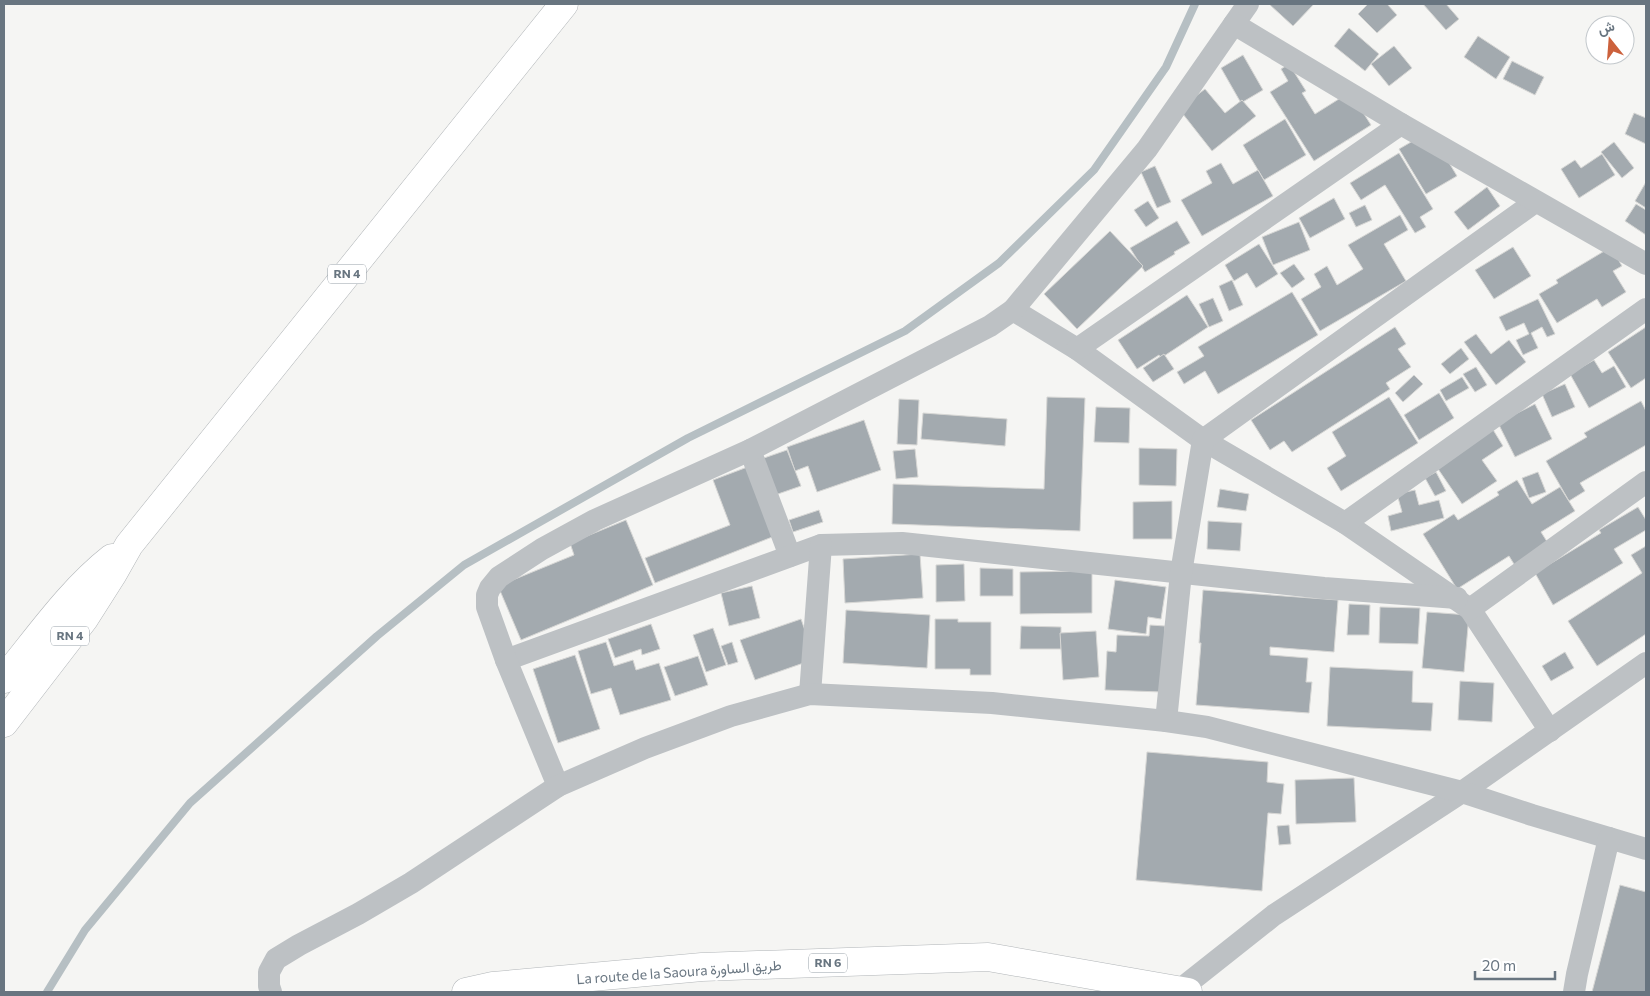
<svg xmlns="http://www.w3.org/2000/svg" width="1650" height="996" font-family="Commissioner,Vazirmatn,sans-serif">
	<rect width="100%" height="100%" fill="#f5f5f3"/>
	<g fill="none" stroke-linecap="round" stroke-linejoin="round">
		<polyline stroke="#b6bfc3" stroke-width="8" points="47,992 85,930 190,803 377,636 464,565 688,438 905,331 999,263 1094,170 1166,67 1195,4"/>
	</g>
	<g fill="#a3aaaf" stroke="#d7d7d5">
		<polygon points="1269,4 1314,4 1293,26"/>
		<polygon points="1368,4 1387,4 1397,15 1377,33 1358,14"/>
		<polygon points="1423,4 1446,4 1459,19 1446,30"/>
		<polygon points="1349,28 1379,54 1365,71 1334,46"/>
		<polygon points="1478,36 1510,57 1496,79 1464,57"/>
		<polygon points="1394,46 1412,68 1389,86 1371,64"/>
		<polygon points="1243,55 1263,90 1241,103 1221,68"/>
		<polygon points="1512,61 1544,77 1535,95 1503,79"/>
		<polygon points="1289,64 1306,91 1302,93 1315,114 1350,92 1371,125 1314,161 1270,92 1288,81 1281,69"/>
		<polygon points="1205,89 1225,113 1242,100 1256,116 1212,151 1179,109"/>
		<polygon points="1634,113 1646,118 1646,144 1625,134"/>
		<polygon points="1285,119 1306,155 1264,180 1243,145"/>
		<polygon points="1430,131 1457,176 1426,194 1399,149"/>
		<polygon points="1614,142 1634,168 1622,178 1601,152"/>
		<polygon points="1399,153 1433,209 1420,217 1426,227 1415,233 1385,185 1361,200 1350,183"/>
		<polygon points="1602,154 1615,175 1579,198 1561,169 1575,160 1581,168"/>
		<polygon points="1221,163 1233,184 1258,170 1273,196 1202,236 1181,200 1212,183 1206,171"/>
		<polygon points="1155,166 1171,202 1157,208 1141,172"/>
		<polygon points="1646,182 1646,208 1635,201"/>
		<polygon points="1487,187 1500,206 1468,230 1454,212"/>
		<polygon points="1334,198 1345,219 1310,238 1299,218"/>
		<polygon points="1148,201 1159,218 1146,227 1134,210"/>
		<polygon points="1636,204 1646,210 1646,235 1625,221"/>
		<polygon points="1365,205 1372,220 1356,227 1349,213"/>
		<polygon points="1400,215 1408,230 1384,244 1406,281 1320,331 1301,299 1321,287 1314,274 1327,266 1337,285 1363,269 1348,245"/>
		<polygon points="1177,221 1190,243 1174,252 1175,254 1145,272 1130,248"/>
		<polygon points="1299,222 1310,250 1273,265 1262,237"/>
		<polygon points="1110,231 1143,266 1077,329 1044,294"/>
		<polygon points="1259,244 1278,274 1256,288 1247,273 1234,281 1225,265"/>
		<polygon points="1513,247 1531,276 1494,299 1475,270"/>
		<polygon points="1611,247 1622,266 1613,271 1626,292 1602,307 1597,299 1557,323 1539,294 1558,283 1556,280"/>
		<polygon points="1294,264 1305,279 1292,288 1280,273"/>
		<polygon points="1232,280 1243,305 1229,311 1219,286"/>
		<polygon points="1292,292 1318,335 1218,394 1205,371 1184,384 1177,372 1204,356 1198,347"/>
		<polygon points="1187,295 1208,327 1161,358 1159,355 1137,369 1118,340"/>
		<polygon points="1213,298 1223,321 1209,327 1199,304"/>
		<polygon points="1538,299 1555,334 1547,337 1542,327 1531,333 1538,348 1523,355 1516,340 1529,334 1524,323 1506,331 1499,317"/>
		<polygon points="1395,327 1406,344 1398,349 1411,367 1386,383 1390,389 1292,452 1284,441 1270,450 1251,420"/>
		<polygon points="1646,327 1646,378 1631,388 1608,352"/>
		<polygon points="1476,334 1491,354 1509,340 1526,362 1496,385 1464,342"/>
		<polygon points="1461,348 1469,359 1450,374 1441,364"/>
		<polygon points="1164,354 1174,369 1153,382 1143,368"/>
		<polygon points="1594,360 1602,373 1614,366 1626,387 1589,408 1570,374"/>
		<polygon points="1476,367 1487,385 1475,392 1463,374"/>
		<polygon points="1414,375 1423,384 1403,402 1395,393"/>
		<polygon points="1462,377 1469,388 1446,401 1440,390"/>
		<polygon points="1565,384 1575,407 1552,417 1542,394"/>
		<polygon points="1439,393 1454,418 1419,440 1404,415"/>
		<polygon points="1047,397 1085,398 1080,531 892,524 893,484 1044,489"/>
		<polygon points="1389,397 1418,443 1341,491 1327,468 1346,456 1332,432"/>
		<polygon points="899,399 919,400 917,445 897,444"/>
		<polygon points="1641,401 1646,411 1646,445 1580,483 1585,491 1569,501 1546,461 1587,437 1584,433"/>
		<polygon points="1535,404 1552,439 1515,457 1498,423"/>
		<polygon points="1096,407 1130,408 1129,443 1094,442"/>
		<polygon points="923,413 1007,419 1005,446 921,439"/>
		<polygon points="864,420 881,470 817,492 808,466 795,471 787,447"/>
		<polygon points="1492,428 1503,446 1482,460 1497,481 1462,504 1436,466"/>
		<polygon points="1139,448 1177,449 1176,486 1139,485"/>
		<polygon points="915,449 918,477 896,479 893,451"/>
		<polygon points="787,450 801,486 775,495 761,459"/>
		<polygon points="758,463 785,532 655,583 645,558 730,525 713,480"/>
		<polygon points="1436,472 1446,491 1435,496 1425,478"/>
		<polygon points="1538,472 1546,492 1529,498 1522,478"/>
		<polygon points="1517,480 1532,504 1560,487 1575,511 1541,532 1551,548 1517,569 1509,556 1457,589 1423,534 1454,514 1458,520 1499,495 1497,492"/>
		<polygon points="1220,489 1249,494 1246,511 1217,507"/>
		<polygon points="1415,490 1419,505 1439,500 1444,518 1391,531 1388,516 1402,512 1397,494"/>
		<polygon points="1172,501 1172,539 1133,539 1133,502"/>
		<polygon points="1638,507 1646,520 1646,530 1614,549 1623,563 1553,605 1535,573 1601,533 1599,530"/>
		<polygon points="819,510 823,522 793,532 789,520"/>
		<polygon points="626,520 653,585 521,640 498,586 574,555 570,543"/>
		<polygon points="1208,521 1242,523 1240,551 1207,549"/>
		<polygon points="1646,546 1646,634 1597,666 1568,621 1642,573 1631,555"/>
		<polygon points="920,554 923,598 845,603 843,559"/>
		<polygon points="964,564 965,601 936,602 936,565"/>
		<polygon points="980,568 1013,569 1013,596 980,596"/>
		<polygon points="1092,571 1092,613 1020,614 1020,572"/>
		<polygon points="1115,580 1166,587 1161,619 1148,617 1146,634 1108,629"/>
		<polygon points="752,586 760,618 729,626 721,593"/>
		<polygon points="1203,590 1338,600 1334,652 1270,647 1270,655 1308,658 1306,682 1312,682 1309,713 1196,705 1201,643 1199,643"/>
		<polygon points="1349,604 1370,605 1369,635 1347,635"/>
		<polygon points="1380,607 1420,608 1418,644 1379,643"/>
		<polygon points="846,610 930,615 927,668 843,663"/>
		<polygon points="1427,612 1469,615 1464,672 1422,668"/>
		<polygon points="801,619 815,659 755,680 740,640"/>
		<polygon points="935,619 958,619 958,622 991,622 991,675 970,675 970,669 935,669"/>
		<polygon points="651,624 660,649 642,655 641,649 615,658 608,639"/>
		<polygon points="1150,625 1165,626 1162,692 1105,690 1107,651 1116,652 1117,635 1149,636"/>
		<polygon points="1021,626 1061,627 1061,649 1020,649"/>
		<polygon points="713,628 726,665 706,672 693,635"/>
		<polygon points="1096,631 1099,677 1063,680 1060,633"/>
		<polygon points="606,642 614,666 633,660 636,670 659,663 671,700 620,715 611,688 591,694 578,651"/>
		<polygon points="732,642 738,662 728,665 721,646"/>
		<polygon points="1565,652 1574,668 1551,681 1542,666"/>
		<polygon points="575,655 600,729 558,743 533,669"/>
		<polygon points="698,656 708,685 675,696 664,667"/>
		<polygon points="1330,667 1413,671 1412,702 1433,703 1431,731 1327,726"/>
		<polygon points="1460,681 1494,683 1492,722 1458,720"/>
		<polygon points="1147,752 1268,762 1267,782 1284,784 1281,814 1268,813 1262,891 1136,880"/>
		<polygon points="1354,778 1356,822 1296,824 1295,780"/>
		<polygon points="1289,825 1291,844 1279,845 1277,826"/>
		<polygon points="1620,885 1646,892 1646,992 1592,992"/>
	</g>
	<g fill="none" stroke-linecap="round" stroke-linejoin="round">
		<defs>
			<g id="primary">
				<path d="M4,679C38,638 70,591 112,558"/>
				<polyline points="4,723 84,619 112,575 129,545 564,4"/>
				<polyline points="466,992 493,986 702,967 988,957 1188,992"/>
			</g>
		</defs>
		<use href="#primary" stroke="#b1b5b8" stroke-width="29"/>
		<g stroke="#bdc1c4" stroke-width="22">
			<polyline points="1234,24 1248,4"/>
			<polyline points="1013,310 1077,349 1203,440 1345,523 1470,609 1550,731"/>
			<polyline points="1077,349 1401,124"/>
			<polyline points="750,450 790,556"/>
			<polyline points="1345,523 1646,309"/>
			<polyline points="1470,609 1646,482"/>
			<polyline points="506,660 821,545 902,543 1324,588 1457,598"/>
			<polyline points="810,694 821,545"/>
			<polyline points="1166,721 1181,573 1203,440 1535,202"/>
			<polyline points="558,786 506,660 487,607 487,595 490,588 499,577 542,549 595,520 750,450 990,326 1013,310 1147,149 1234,24 1401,124 1646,264"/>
			<polyline points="1178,991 1274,915 1462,792 1646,663"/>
			<polyline points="271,992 269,986 269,972 276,959 299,945 358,914 411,883 558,786 645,748 731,716 810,694 992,703 1166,721 1207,727 1462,792 1532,815 1646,849"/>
			<polyline points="1574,992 1577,974 1609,838"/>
		</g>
		<use href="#primary" stroke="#fff" stroke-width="28"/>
	</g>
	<g text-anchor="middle" stroke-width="5" stroke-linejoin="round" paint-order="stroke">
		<g fill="#fff" stroke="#959ea6" stroke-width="1">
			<rect x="328" y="264.5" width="38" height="19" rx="4"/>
			<rect x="51" y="626.5" width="38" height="19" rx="4"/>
			<rect x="809" y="953.5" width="38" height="19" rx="4"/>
		</g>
		<g font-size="12" font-weight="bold" fill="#687580">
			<text x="347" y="278">RN 4</text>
			<text x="70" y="640">RN 4</text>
			<text x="828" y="967">RN 6</text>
		</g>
		<g font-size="14" fill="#687580" stroke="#fff">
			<text transform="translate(679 972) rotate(-4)" y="5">La route de la Saoura طريق الساورة</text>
		</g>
	</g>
	<rect width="1650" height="996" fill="none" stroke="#687580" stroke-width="10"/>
	<g transform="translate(1610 40) rotate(343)"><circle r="24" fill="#ffffff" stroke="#c3c8cc"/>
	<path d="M0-4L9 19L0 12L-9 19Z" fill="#cc613c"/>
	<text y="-8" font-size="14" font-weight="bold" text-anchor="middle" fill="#687580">ش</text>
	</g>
	<path d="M1475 971v8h80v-8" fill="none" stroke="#687580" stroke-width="2.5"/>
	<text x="1482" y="971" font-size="15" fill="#687580" stroke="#ffffff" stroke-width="4" paint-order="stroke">20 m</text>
</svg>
